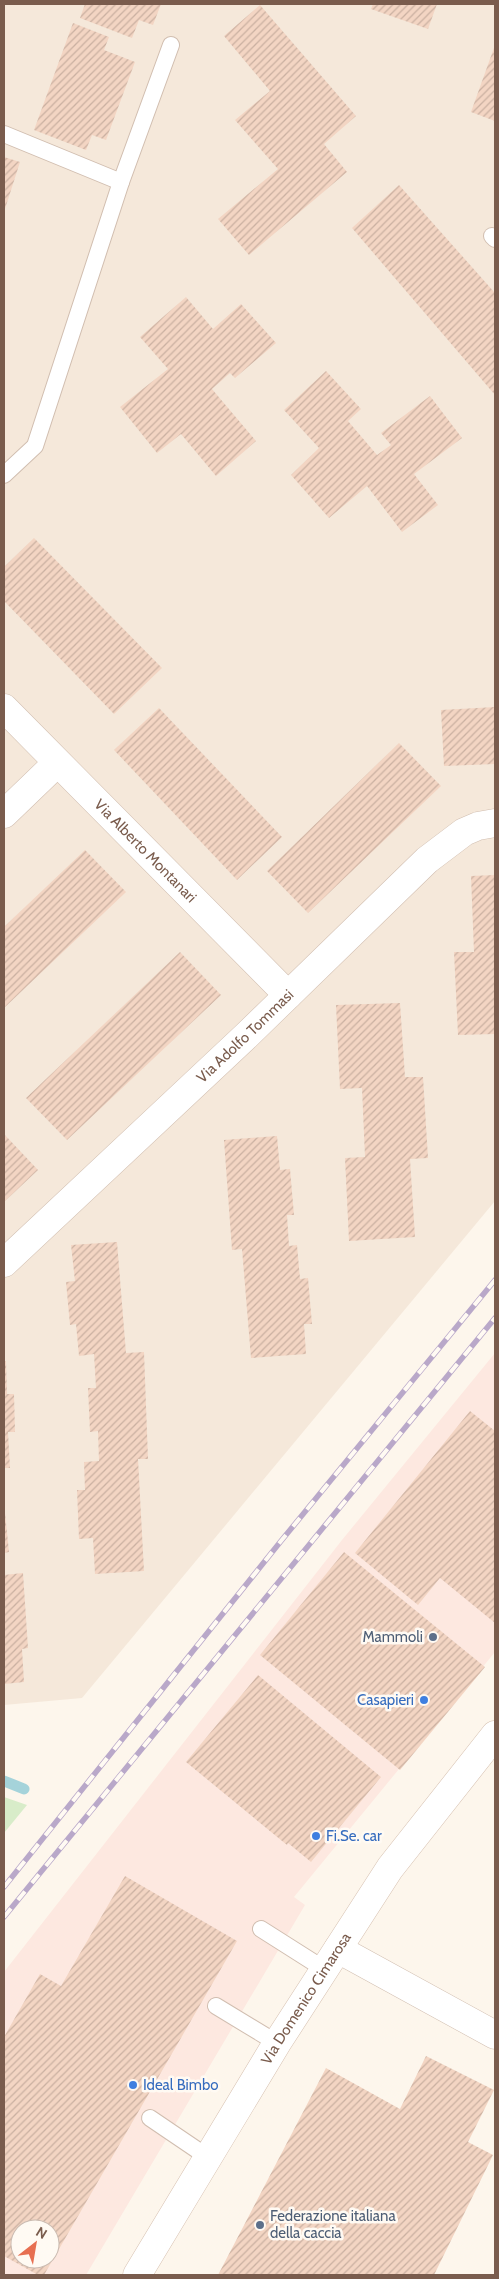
<svg xmlns="http://www.w3.org/2000/svg" width="499" height="2279" font-family="Cabin,sans-serif">
	<defs>
		<pattern id="building-hatch" width="6" height="6" patternUnits="userSpaceOnUse" patternTransform="scale(1.25)"><rect width="6" height="6" fill="#f3d5c3"/><path d="M-1 1l2-2M0 6l6-6M5 7l2-2" fill="none" stroke="#cab0a1"/></pattern>
	</defs>
	<rect width="100%" height="100%" fill="#fdf6ec"/>
	<polygon fill="#f5e8da" points="4,4 495,4 495,1201 82,1698 4,1705"/>
	<path fill="#fde8e0" fill-rule="evenodd" d="M495,1353V1652L294,1897L305,1905L86,2275H4V1972L342,1540ZM20,2229H50V2259H20Z"/>
	<polygon fill="#d8ecc9" points="4,1797 27,1805 4,1833"/>
	<g fill="none" stroke-linecap="round" stroke-linejoin="round">
		<polyline stroke="#a5d3da" stroke-width="11" points="4,1781 24,1789"/>
	</g>
	<g fill="url(#building-hatch)" fill-rule="evenodd">
		<polygon points="85,4 161,4 153,25 139,20 132,38 80,18"/>
		<polygon points="373,4 437,4 428,29 371,9"/>
		<polygon points="260,5 356,116 324,144 347,172 249,255 218,219 278,169 235,120 270,91 224,36"/>
		<polygon points="73,23 109,37 104,50 135,62 106,140 92,135 86,150 34,130"/>
		<polygon points="495,45 495,121 471,112"/>
		<polygon points="4,157 20,162 4,212"/>
		<polygon points="399,185 495,293 495,395 352,228"/>
		<polygon points="186,297 213,329 241,304 276,343 235,378 230,373 212,389 256,441 216,476 181,434 157,453 120,407 168,369 140,337"/>
		<polygon points="326,371 361,409 348,421 377,455 391,445 381,433 430,396 462,438 414,474 438,505 402,532 367,486 329,518 291,475 319,448 284,410"/>
		<polygon points="34,538 162,668 114,714 4,601 4,567"/>
		<polygon points="495,707 495,764 444,766 441,710"/>
		<polygon points="159,708 282,837 237,880 114,750"/>
		<polygon points="399,743 441,786 308,913 267,871"/>
		<polygon points="85,850 126,892 4,1008 4,927"/>
		<polygon points="495,875 495,1034 458,1035 454,952 474,952 471,876"/>
		<polygon points="180,952 221,995 67,1140 26,1098"/>
		<polygon points="400,1003 405,1077 423,1077 428,1158 410,1159 415,1237 349,1241 345,1158 365,1157 362,1088 340,1089 336,1005"/>
		<polygon points="4,1134 38,1170 4,1202"/>
		<polygon points="277,1136 280,1170 290,1169 294,1215 287,1215 289,1246 297,1245 300,1279 308,1278 312,1324 304,1324 306,1354 251,1358 242,1249 232,1250 224,1140"/>
		<polygon points="117,1242 126,1353 144,1352 148,1459 138,1459 144,1571 95,1574 93,1538 79,1539 77,1490 85,1490 84,1462 99,1461 98,1431 90,1432 88,1388 96,1388 94,1354 79,1356 76,1324 70,1325 66,1282 75,1281 71,1245"/>
		<polygon points="4,1361 6,1361 7,1394 14,1394 15,1432 8,1432 10,1468 4,1468"/>
		<polygon points="470,1411 495,1431 495,1623 440,1578 418,1605 355,1553"/>
		<polygon points="4,1503 9,1552 4,1553"/>
		<polygon points="344,1552 485,1667 400,1770 260,1655"/>
		<polygon points="23,1573 28,1648 22,1649 24,1682 4,1684 4,1575"/>
		<polygon points="258,1675 381,1777 311,1862 288,1843 287,1845 186,1762"/>
		<path d="M125,1876L237,1941L44,2275H38L4,2256V2037L40,1974L61,1986ZM20,2229H50V2259H20Z"/>
		<polygon points="426,2056 494,2090 468,2142 493,2155 434,2275 218,2275 326,2068 400,2109"/>
	</g>
	<g fill="none" stroke-linecap="round" stroke-linejoin="round">
		<defs>
			<g id="lane">
				<polyline points="4,134 121,182"/>
				<polyline points="492,236 495,239"/>
				<polyline points="4,475 35,446 121,182 171,45"/>
				<polyline points="261,1929 324,1969"/>
				<polyline points="216,2006 277,2043"/>
				<polyline points="150,2118 209,2158"/>
			</g>
			<g id="street">
				<path id="s1" d="M4,708L288,995"/>
				<polyline points="4,814 57,763"/>
				<path id="s2" d="M4,1263L247,1035L427,860L464,832L478,826L495,823"/>
				<polyline points="338,1949 495,2035"/>
			</g>
			<g id="secondary">
				<path id="s3" d="M137,2275L277,2043L390,1868L495,1735"/>
			</g>
		</defs>
		<use href="#lane" stroke="#d1beb0" stroke-width="18"/>
		<use href="#street" stroke="#d1beb0" stroke-width="29"/>
		<use href="#secondary" stroke="#d6c0b0" stroke-width="29"/>
		<use href="#lane" stroke="#fff" stroke-width="16"/>
		<use href="#street" stroke="#fff" stroke-width="28"/>
		<use href="#secondary" stroke="#fff" stroke-width="28"/>
		<defs>
			<g id="rail">
				<polyline points="4,1887 281,1541 495,1280"/>
				<polyline points="4,1917 495,1318"/>
			</g>
		</defs>
		<use href="#rail" stroke="#b9a8c9" stroke-width="5.5"/>
		<use href="#rail" stroke="#fffaf3" stroke-width="4" stroke-dasharray="11" stroke-linecap="butt"/>
	</g>
	<g fill="#5c6f8a" stroke="#fffaf3" stroke-width="2">
		<circle cx="433" cy="1637" r="5"/>
		<circle cx="260" cy="2225" r="5"/>
	</g>
	<g fill="#3f7fe0" stroke="#fffaf3" stroke-width="2">
		<circle cx="424" cy="1700" r="5"/>
		<circle cx="316" cy="1836" r="5"/>
		<circle cx="133" cy="2085" r="5"/>
	</g>
	<g text-anchor="middle" stroke-width="5" stroke-linejoin="round" paint-order="stroke">
		<g font-size="15" fill="#7a5c4d" stroke="#fffaf3">
			<text dy="5" stroke="none"><textPath href="#s1" startOffset="201">Via Alberto Montanari</textPath></text>
			<text dy="5" stroke="none"><textPath href="#s2" startOffset="331">Via Adolfo Tommasi</textPath></text>
			<text dy="5" stroke="none"><textPath href="#s3" startOffset="324">Via Domenico Cimarosa</textPath></text>
		</g>
		<g font-size="15" fill="#4e5e75" stroke="#fffaf3" text-anchor="end">
			<text x="423" y="1642">Mammoli</text>
			<text x="270" y="2221" text-anchor="start">Federazione italiana<tspan x="270" dy="17">della caccia</tspan></text>
		</g>
		<g font-size="15" fill="#366cbe" stroke="#fffaf3" text-anchor="start">
			<text x="414" y="1705" text-anchor="end">Casapieri</text>
			<text x="326" y="1841">Fi.Se. car</text>
			<text x="143" y="2090">Ideal Bimbo</text>
		</g>
	</g>
	<rect width="499" height="2279" fill="none" stroke="#7a5c4d" stroke-width="10"/>
	<g transform="translate(35 2244) rotate(31)"><circle r="24" fill="#fffaf3" stroke="#cabbb1"/>
	<path d="M0-4L9 19L0 12L-9 19Z" fill="#e76f51"/>
	<text y="-8" font-size="14" font-weight="bold" text-anchor="middle" fill="#7a5c4d">N</text>
	</g>
</svg>
